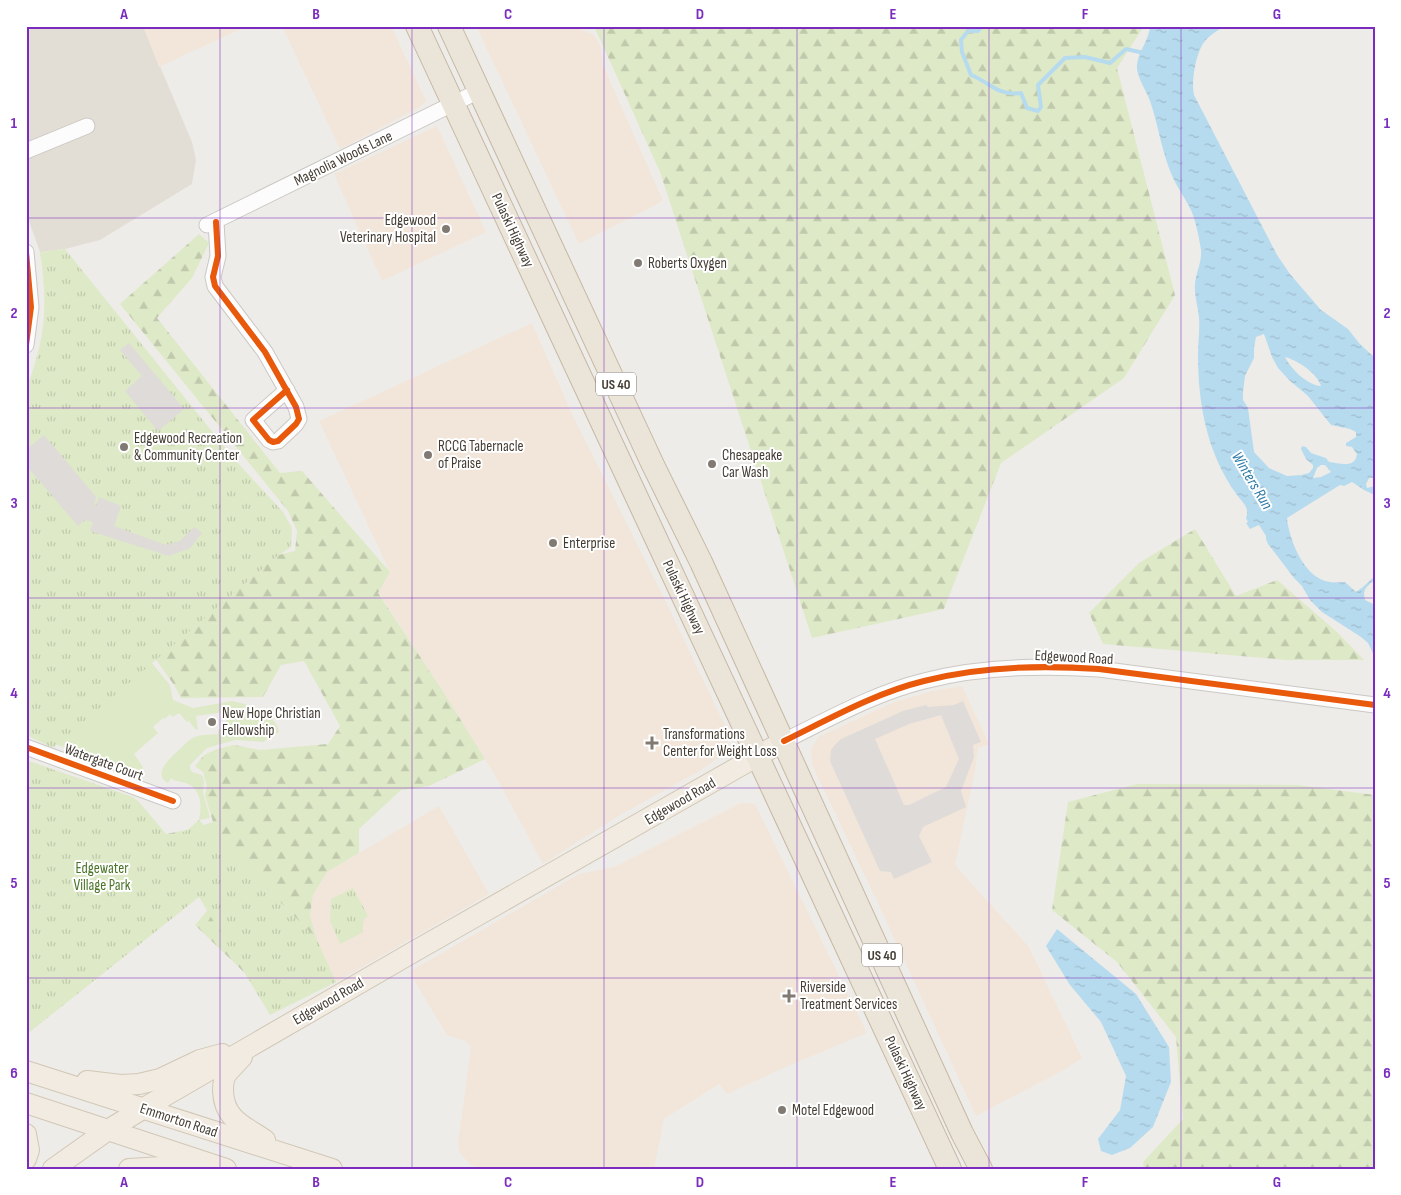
<svg xmlns="http://www.w3.org/2000/svg" width="1401" height="1195" font-family="'Sofia Sans Condensed',sans-serif">
	<defs>
		<pattern id="forest-firs" width="22" height="20" patternUnits="userSpaceOnUse" patternTransform="scale(1.25)"><rect width="22" height="20" fill="#dee9c8"/><path d="M5 1l3.5 6h-7zM16 11l3.5 6h-7z" fill="#c0c9ac"/></pattern>
		<pattern id="park-tufts" width="24" height="20" patternUnits="userSpaceOnUse" patternTransform="scale(1.25)"><rect width="24" height="20" fill="#dee9c8"/><path d="M3 7l-1-3M5 7V3M7 7l1-3M15 17l-1-3M17 17v-4M19 17l1-3" fill="none" stroke="#c0c9ac"/></pattern>
		<pattern id="water-ripples" width="26" height="14" patternUnits="userSpaceOnUse" patternTransform="scale(1.25)"><rect width="26" height="14" fill="#b7dbee"/><path d="M2 4q2-2 4 0t4 0M15 11q2-2 4 0t4 0" fill="none" stroke="#9fbdcd"/></pattern>
	</defs>
	<rect width="100%" height="100%" fill="#eeece8"/>
	<polygon fill="#e3ded5" points="33,26 143,26 192,142 196,160 192,184 100,240 65,249 40,252 26,213 26,33"/>
	<g fill="#f2e6da">
		<polygon points="143,26 247,26 159,67"/>
		<polygon points="282,26 391,26 426,101 420,107 340,149"/>
		<polygon points="476,26 577,26 578,28 594,35 601,47 603,65 663,201 579,244"/>
		<polygon points="437,126 486,232 382,281 334,174"/>
		<polygon points="532,323 572,414 666,602 728,732 727,752 698,772 620,815 543,864 496,777 442,690 378,592 390,572 319,421"/>
		<polygon points="962,686 989,744 978,748 975,771 955,865 1029,947 1082,1058 1064,1070 976,1116 877,901 812,765 811,750 818,737 894,702 933,691"/>
		<polygon points="741,803 755,804 867,1033 788,1066 727,1094 719,1084 664,1119 654,1169 482,1169 471,1165 460,1153 458,1143 471,1047 465,1041 447,1035 409,972 579,874 614,867"/>
		<polygon points="439,806 489,894 336,982 316,938 310,915 313,895 327,872"/>
	</g>
	<path fill="#dee9c8" d="M26,510L170,685L173,700L193,708L232,701L248,705L266,712L277,725L279,732L263,742L235,740L207,748L190,765V768L192,772L202,775L204,781L203,792L210,818L199,820C202,806 202,789 186,783C180,781 176,782 171,778L168,783C151,774 171,757 179,750C183,746 187,741 191,739C198,734 210,735 218,734V730L228,728L225,712L196,716L198,730L195,729L189,721L187,722L179,713L173,717L170,714L165,719L163,718L153,727L158,733L134,754L143,767L142,771L138,773L103,762L26,733Z"/>
	<g fill="url(#forest-firs)">
		<polygon points="594,26 1144,26 1117,68 1175,295 1124,378 1001,463 944,609 812,638 660,172"/>
		<polygon points="199,234 209,243 192,278 157,318 280,473 302,471 390,572 378,593 442,690 485,759 429,786 401,790 359,829 359,853 327,872 313,895 310,915 316,938 329,967 274,1001 195,925 211,906 196,892 26,873 157,836 195,828 213,822 205,795 207,787 203,772 195,766 204,755 217,749 234,745 260,750 328,744 340,726 304,661 281,665 263,697 181,698 174,685 152,654 234,566 295,551 297,531 288,511 120,304"/>
		<polygon points="1195,529 1236,596 1277,580 1337,632 1364,660 1286,660 1103,644 1089,613 1139,563"/>
		<polygon points="1137,784 1297,785 1375,795 1375,1169 1144,1169 1143,1162 1183,1119 1176,1037 1117,962 1052,910 1068,802"/>
	</g>
	<g fill="url(#park-tufts)">
		<path d="M65,249L235,460L283,512L292,528L291,547L275,558L53,748L26,735V389C46,338 48,305 40,252Z"/>
		<polygon points="26,760 133,797 139,802 167,835 185,832 199,820 316,938 336,982 270,1015 199,897 26,1035"/>
		<polygon points="353,888 368,916 364,919 362,933 340,944 330,921 331,899"/>
	</g>
	<g fill="#dedbd8" fill-rule="evenodd">
		<polygon points="129,343 184,409 158,431 125,391 142,376 120,350"/>
		<polygon points="44,435 96,497 94,505 96,506 99,497 121,506 114,526 166,545 180,541 194,527 202,533 190,548 169,556 90,531 93,522 85,520 78,526 26,465 26,450"/>
		<path d="M963,701L981,742L973,745L974,757L961,791L966,807L923,827L919,836L932,862L894,879L891,872L880,871L830,761L831,750L834,746L841,739L903,711L926,705L928,707L954,705ZM941,715L959,759L946,787L909,805H904L875,739L909,724Z"/>
	</g>
	<g fill="url(#water-ripples)" fill-rule="evenodd">
		<path d="M1150,26H1225C1218,30 1210,35 1205,41C1196,52 1191,81 1194,95L1277,255L1290,274L1321,310L1348,329L1359,343L1375,358V478H1369L1366,484L1367,488L1375,486V495L1364,490L1352,482L1344,486L1340,485L1287,518C1289,539 1304,579 1330,582C1334,583 1340,582 1345,582L1356,592L1363,587L1375,576V579C1367,587 1362,589 1365,600L1375,605V657L1368,643L1361,637L1322,612L1310,600L1302,586L1294,578L1268,544L1266,539V536L1259,525L1250,529L1246,523L1248,522L1246,518C1250,508 1243,503 1237,495C1221,473 1211,449 1205,423C1200,401 1198,378 1198,355C1198,343 1200,330 1199,318C1198,306 1194,295 1195,284C1196,272 1202,262 1201,250C1199,237 1196,222 1191,210C1186,200 1179,190 1174,180C1162,155 1159,127 1150,101C1146,89 1136,77 1137,65C1138,51 1149,41 1150,26ZM1264,334L1272,357L1278,368L1289,380L1308,396L1331,425L1350,429L1356,432V437L1346,443V446L1352,447L1357,454C1355,469 1340,463 1329,462L1326,458L1311,453L1306,447L1302,446L1301,449L1306,459L1313,465V468L1309,473L1301,475L1287,476L1269,468L1254,452L1248,408L1243,400V392L1245,376L1254,358V348L1256,337ZM1285,357C1297,360 1317,373 1321,386C1307,385 1291,369 1285,357ZM1321,465H1325L1331,472L1321,477L1313,478L1317,468Z"/>
		<polygon points="1057,929 1136,994 1169,1047 1171,1082 1153,1127 1130,1148 1112,1155 1101,1151 1098,1139 1120,1110 1126,1076 1101,1022 1070,985 1046,946"/>
	</g>
	<g fill="none" stroke-linecap="round" stroke-linejoin="round">
		<path stroke="#b7dbee" stroke-width="4" d="M982,26L978,31H968L961,40L962,52L971,75C991,83 997,96 1021,93L1027,108L1038,111L1041,107L1038,85L1065,58L1085,57L1110,63L1126,49L1144,53"/>
		<defs>
			<g id="minor">
				<polyline points="26,151 87,126"/>
				<polyline points="216,222 218,256 213,277 215,286 265,352 296,407 299,419 296,424 278,441 273,442 269,440 253,420 287,390"/>
				<polyline points="207,225 479,91"/>
				<polyline points="26,252 31,307 26,345"/>
				<path d="M784,741C829,719 875,693 924,681C981,666 1040,665 1099,669L1375,705"/>
				<polyline points="26,747 173,801"/>
			</g>
			<g id="major">
				<path d="M242,1057C237,1063 230,1069 226,1075C223,1080 223,1086 223,1091C224,1120 245,1126 265,1140"/>
				<polyline points="26,1071 332,1169"/>
				<polyline points="87,1081 121,1085 139,1084 160,1079 200,1060 222,1054"/>
				<polyline points="26,1103 226,1169"/>
				<polyline points="26,1134 29,1150 26,1159"/>
				<polyline points="53,1169 108,1130 144,1108 415,951 784,741"/>
				<polyline points="129,1169 162,1167 198,1169"/>
			</g>
			<g id="highway">
				<polyline points="417,26 950,1169"/>
				<polyline points="449,26 653,465 701,562 962,1133 981,1169"/>
			</g>
		</defs>
		<use href="#minor" stroke="#cbc8c4" stroke-width="17"/>
		<use href="#major" stroke="#d1c7b5" stroke-width="22"/>
		<use href="#highway" stroke="#c6b7a3" stroke-width="24"/>
		<use href="#minor" stroke="#fcfcfc" stroke-width="15"/>
		<use href="#major" stroke="#f1ebe2" stroke-width="20"/>
		<use href="#highway" stroke="#ebe4d8" stroke-width="22"/>
		<defs>
			<g id="cycleway">
				<polyline points="216,222 218,256 213,277 215,286 265,352 296,407 299,419 296,424 278,441 273,442 269,440 253,420 287,390"/>
				<polyline points="26,252 31,307 26,345"/>
				<path d="M784,741C829,719 875,693 924,681C981,666 1040,665 1099,669L1375,705"/>
				<polyline points="26,747 173,801"/>
			</g>
		</defs>
		<use href="#cycleway" stroke="#fff" stroke-width="9"/>
		<use href="#cycleway" stroke="#e8590c" stroke-width="6"/>
	</g>
	<path fill="none" stroke="#7b2cbf" stroke-width="1" stroke-opacity="0.55" d="M220,26V1169M412,26V1169M604,26V1169M797,26V1169M989,26V1169M1181,26V1169M26,218H1375M26,408H1375M26,598H1375M26,788H1375M26,978H1375"/>
	<g fill="#807a73" stroke="#fff" stroke-width="2">
		<circle cx="446" cy="229" r="5"/>
		<circle cx="638" cy="263" r="5"/>
		<circle cx="124" cy="447" r="5"/>
		<circle cx="428" cy="455" r="5"/>
		<circle cx="712" cy="464" r="5"/>
		<circle cx="553" cy="543" r="5"/>
		<circle cx="212" cy="722" r="5"/>
		<path d="M649.5 735.5h5v5h5v5h-5v5h-5v-5h-5v-5h5z"/>
		<path d="M786.5 988.5h5v5h5v5h-5v5h-5v-5h-5v-5h5z"/>
		<circle cx="782" cy="1110" r="5"/>
	</g>
	<g text-anchor="middle" stroke-width="4" stroke-linejoin="round" paint-order="stroke">
		<g fill="#fff" stroke="#7c7771" stroke-width="1">
			<rect x="596" y="372.5" width="40" height="23" rx="4"/>
			<rect x="862" y="943.5" width="40" height="23" rx="4"/>
		</g>
		<g font-size="14" font-weight="bold" fill="#443d34">
			<text x="616" y="389">US 40</text>
			<text x="882" y="960">US 40</text>
		</g>
		<g font-size="15" fill="#443d34" stroke="#fff">
			<text transform="translate(343 158) rotate(-26)" y="5">Magnolia Woods Lane</text>
			<text transform="translate(513 230) rotate(65)" y="5">Pulaski Highway</text>
			<text transform="translate(684 597) rotate(65)" y="5">Pulaski Highway</text>
			<text transform="translate(1074 657) rotate(3)" y="5">Edgewood Road</text>
			<text transform="translate(104 762) rotate(20)" y="5">Watergate Court</text>
			<text transform="translate(680 801) rotate(-30)" y="5">Edgewood Road</text>
			<text transform="translate(328 1001) rotate(-30)" y="5">Edgewood Road</text>
			<text transform="translate(906 1073) rotate(65)" y="5">Pulaski Highway</text>
			<text transform="translate(179 1120) rotate(18)" y="5">Emmorton Road</text>
		</g>
		<g font-size="15" fill="#443d34" stroke="#fff" text-anchor="start">
			<text x="436" y="225" text-anchor="end">Edgewood<tspan x="436" dy="17">Veterinary Hospital</tspan></text>
			<text x="648" y="268">Roberts Oxygen</text>
			<text x="134" y="443">Edgewood Recreation<tspan x="134" dy="17">&amp; Community Center</tspan></text>
			<text x="438" y="451">RCCG Tabernacle<tspan x="438" dy="17">of Praise</tspan></text>
			<text x="722" y="460">Chesapeake<tspan x="722" dy="17">Car Wash</tspan></text>
			<text x="563" y="548">Enterprise</text>
			<text x="222" y="718">New Hope Christian<tspan x="222" dy="17">Fellowship</tspan></text>
			<text x="663" y="739">Transformations<tspan x="663" dy="17">Center for Weight Loss</tspan></text>
			<text x="800" y="992">Riverside<tspan x="800" dy="17">Treatment Services</tspan></text>
			<text x="792" y="1115">Motel Edgewood</text>
		</g>
		<g font-size="15" fill="#4a7528" stroke="#fff">
			<text x="102" y="873">Edgewater<tspan x="102" dy="17">Village Park</tspan></text>
		</g>
		<g font-size="16" font-style="italic" fill="#2d7ba7" stroke="#fff">
			<text transform="translate(1253 480) rotate(59)" y="6">Winters Run</text>
		</g>
	</g>
	<rect width="1401" height="1195" fill="none" stroke="#ffffff" stroke-width="55"/>
	<rect x="28" y="28" width="1346" height="1140" fill="none" stroke="#7b2cbf" stroke-width="2"/>
	<g font-size="16" text-anchor="middle" font-weight="bold" fill="#7b2cbf">
		<text x="124" y="19">A</text>
		<text x="316" y="19">B</text>
		<text x="508" y="19">C</text>
		<text x="700" y="19">D</text>
		<text x="893" y="19">E</text>
		<text x="1085" y="19">F</text>
		<text x="1277" y="19">G</text>
		<text x="14" y="128">1</text>
		<text x="1387" y="128">1</text>
		<text x="14" y="318">2</text>
		<text x="1387" y="318">2</text>
		<text x="14" y="508">3</text>
		<text x="1387" y="508">3</text>
		<text x="14" y="698">4</text>
		<text x="1387" y="698">4</text>
		<text x="14" y="888">5</text>
		<text x="1387" y="888">5</text>
		<text x="14" y="1078">6</text>
		<text x="1387" y="1078">6</text>
		<text x="124" y="1187">A</text>
		<text x="316" y="1187">B</text>
		<text x="508" y="1187">C</text>
		<text x="700" y="1187">D</text>
		<text x="893" y="1187">E</text>
		<text x="1085" y="1187">F</text>
		<text x="1277" y="1187">G</text>
	</g>
</svg>
